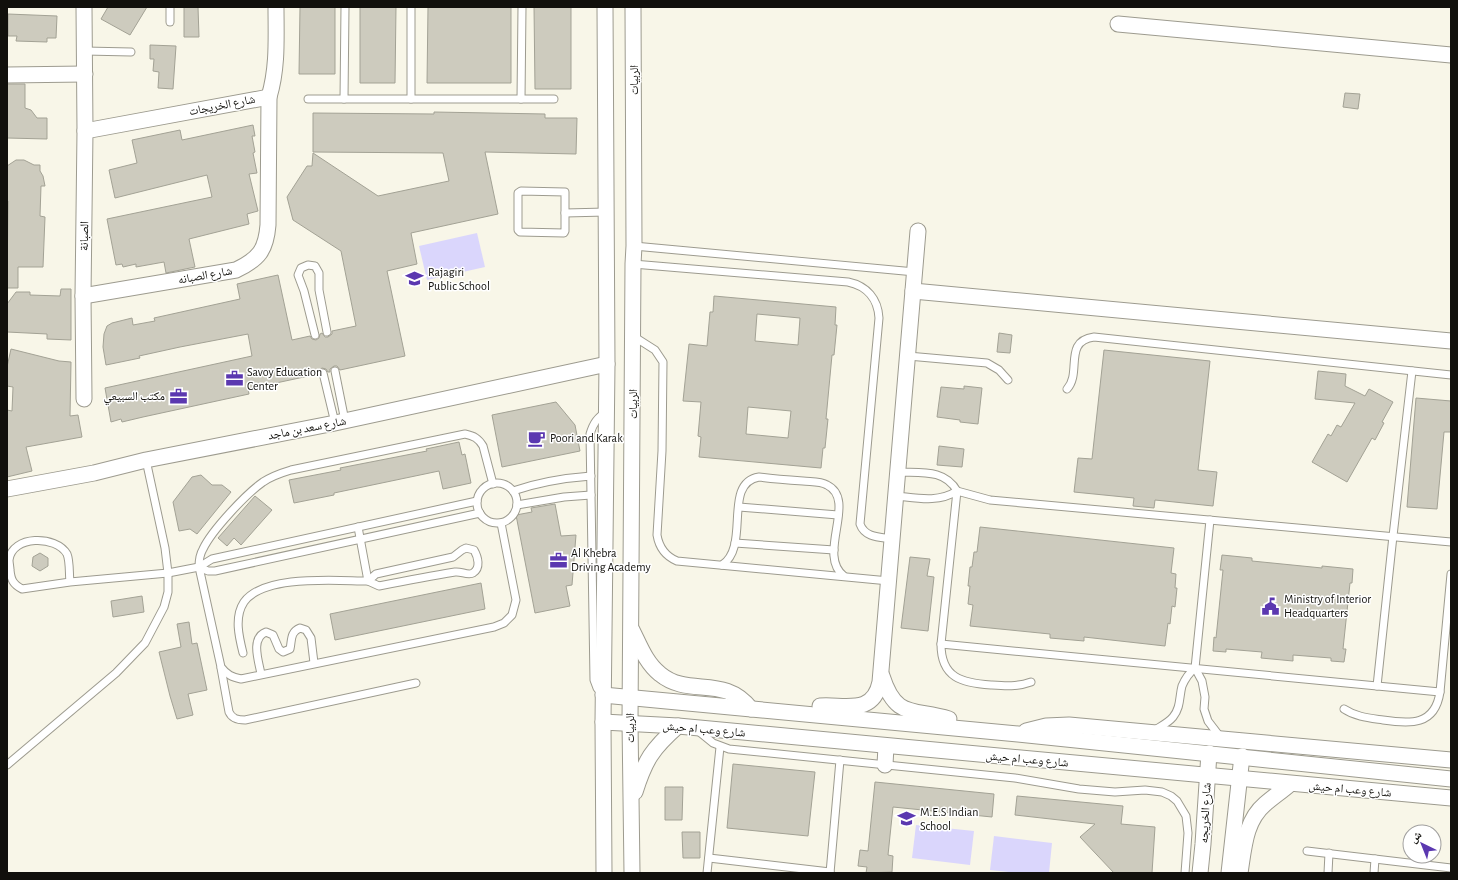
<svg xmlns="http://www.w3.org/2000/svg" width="1458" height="880" font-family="'Alegreya Sans','Noto Naskh Arabic',sans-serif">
	<rect width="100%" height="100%" fill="#f8f6e8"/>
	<g fill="#dad6fc">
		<polygon points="477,233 485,267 427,280 419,246"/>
		<polygon points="916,825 974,831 970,865 912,858"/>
		<polygon points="994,836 1052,843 1049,873 1018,873 990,870"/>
	</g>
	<g fill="#cdcbbe" stroke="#a3a295" fill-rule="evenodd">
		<polygon points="108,7 147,7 130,35 101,19"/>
		<polygon points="184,7 198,7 199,37 184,37"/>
		<polygon points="300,7 335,7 335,74 299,74"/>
		<polygon points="360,7 396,7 395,83 360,83"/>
		<polygon points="428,7 511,7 511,83 427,83"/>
		<polygon points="534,7 571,7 571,89 535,89"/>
		<polygon points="8,14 57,16 56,38 47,38 47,42 16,41 17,36 8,36"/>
		<polygon points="150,45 176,46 173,89 158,88 159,72 153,71 154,59 150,59"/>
		<polygon points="7,84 25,84 25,108 31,110 37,118 47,118 47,139 7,138"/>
		<polygon points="1345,93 1360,94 1358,109 1343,107"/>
		<polygon points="434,112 545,114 545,118 577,118 576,154 485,152 498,214 411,233 417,264 387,271 405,356 340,370 337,366 334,366 330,369 330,372 328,372 326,369 322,368 319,370 318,374 248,389 249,394 143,417 122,422 121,419 111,422 105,388 252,356 248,334 180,347 139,356 140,358 106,365 103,347 104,334 107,326 112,323 132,318 133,325 155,321 154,318 240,299 237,284 278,275 292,340 310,336 312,339 316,340 319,338 320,334 322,333 325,337 328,337 332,334 332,331 356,326 341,251 293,220 287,197 307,166 312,166 313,153 378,196 449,181 443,153 313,152 313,113 434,114"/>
		<polygon points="253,125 255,136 252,136 255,152 253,153 257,173 249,174 258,211 247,214 249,224 189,239 195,267 166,273 164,262 136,267 136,264 123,267 122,264 116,265 107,219 212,197 207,175 115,198 109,170 137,163 132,140 180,130 182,140"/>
		<polygon points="16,160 24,160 34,165 40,165 40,171 43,176 45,186 41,186 40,216 45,217 43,267 18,267 18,288 7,288 8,201 7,201 7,166"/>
		<polygon points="61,289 71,289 71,340 47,339 47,334 7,332 7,304 16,292 30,292 30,295 60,296"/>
		<path d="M714,296L836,307L835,325H837L834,355H832L826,419H828L825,448H823L821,468L699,457L701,437L698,436L701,402L683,401L689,344L707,346L710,312H713ZM757,314L800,318L798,345L755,341ZM748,407L791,411L788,438L746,434Z"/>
		<polygon points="999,333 1012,335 1010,353 997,352"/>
		<polygon points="11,349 59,361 71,362 70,416 78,415 82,437 26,447 32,471 7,477 7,410 12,411 13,387 7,386 7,367"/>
		<polygon points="1104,350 1210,361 1198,470 1217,472 1213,506 1155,500 1154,508 1133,506 1134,498 1074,492 1078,458 1092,459"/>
		<polygon points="1318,371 1346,374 1345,386 1365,396 1369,389 1393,402 1382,422 1384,423 1375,440 1372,438 1347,482 1312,462 1328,434 1331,436 1337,425 1341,427 1355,403 1315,399"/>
		<polygon points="964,386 982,388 978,424 960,422 960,420 937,417 941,387 964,389"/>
		<polygon points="1416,398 1451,401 1451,432 1444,432 1437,509 1407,507"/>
		<polygon points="556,402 575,425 580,451 502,467 492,415"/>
		<polygon points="459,442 462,455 465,454 471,483 443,489 439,471 334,493 334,495 294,503 289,480 341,470 340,468 427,451 426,449"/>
		<polygon points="939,446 964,449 962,467 937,465"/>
		<polygon points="201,475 212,485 222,485 231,492 197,534 190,529 179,531 173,502 192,477"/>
		<polygon points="255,496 272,510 241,545 234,538 227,546 218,538"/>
		<polygon points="555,504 561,536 576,535 572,585 566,586 570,606 535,613 516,515 532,512 531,508"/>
		<polygon points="980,527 1174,548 1171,573 1176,574 1175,588 1177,588 1175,607 1172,606 1170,624 1168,623 1165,646 1084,637 1084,641 1050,638 1050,634 970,626 973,605 968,604 970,586 968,586 970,567 972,567 974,552 977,552"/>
		<polygon points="40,553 48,558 48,566 40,571 32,566 33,557"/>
		<polygon points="1222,555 1252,558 1252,561 1322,568 1322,566 1353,569 1352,583 1350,583 1343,649 1346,649 1344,662 1331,661 1331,658 1293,655 1293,661 1261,658 1262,652 1226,649 1226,652 1213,651 1214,637 1216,638 1223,570 1220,570"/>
		<polygon points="910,557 930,559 927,576 934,577 928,631 901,628"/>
		<polygon points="481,583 485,609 335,640 330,614"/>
		<polygon points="142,596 144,612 113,617 111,601"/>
		<polygon points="189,622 192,644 197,643 207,690 188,694 193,715 177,719 170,696 159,652 181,647 177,624"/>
		<polygon points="733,764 815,772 808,836 727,828"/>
		<polygon points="875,782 994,794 992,817 893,807 888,855 893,856 892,872 866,873 867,867 858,866 860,850 868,851"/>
		<polygon points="665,787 683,787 682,820 665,820"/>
		<polygon points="1017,796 1123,806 1121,824 1155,827 1152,873 1114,873 1080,837 1095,824 1015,815"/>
		<polygon points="682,832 700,832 700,858 683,858"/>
	</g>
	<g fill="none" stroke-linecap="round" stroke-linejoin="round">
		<defs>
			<g id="service">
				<polyline points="522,7 521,99 554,99"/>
				<polyline points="170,22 170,7"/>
				<polyline points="85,51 131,52"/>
				<polyline points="308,99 521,99"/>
				<polyline points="344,99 345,7"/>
				<polyline points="411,99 411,7"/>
				<polygon points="521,191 565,192 565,231 564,233 520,232 518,230 518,193"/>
				<polyline points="565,213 606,212"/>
				<polyline points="634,246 915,272"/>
				<path d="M633,264L848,282C867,286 878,299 879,318L860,524C865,538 880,537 893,539"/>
				<polyline points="315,335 304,291 298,275 301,268 308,265 315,266 319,273 319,290 327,332"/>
				<path d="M633,336L655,350L663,362L662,451L657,535C659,547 665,556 677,561L889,581"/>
				<polyline points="908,356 987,363 999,370 1008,380"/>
				<polyline points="335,371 345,421"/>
				<polyline points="323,373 335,423"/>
				<path d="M1067,389C1082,373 1063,341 1094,337L1451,375"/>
				<path d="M899,472C921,473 945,469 957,491L941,644C941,678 962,683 991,685C1005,686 1017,687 1031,682"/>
				<circle cx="497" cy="503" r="20"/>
				<path d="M493,484L483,446C478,438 474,436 465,434L291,470C281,473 272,476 263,482C246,494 212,530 203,549C200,554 199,560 199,567L221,667C227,675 232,677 241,679L494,627L504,623L512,615L516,600L501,523"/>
				<path d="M513,491C539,482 564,478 591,476"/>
				<path d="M897,496C917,498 938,503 957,491L990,500L1451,542"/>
				<polyline points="517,505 564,497 591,495"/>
				<polyline points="739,507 838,515"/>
				<polyline points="1210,520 1195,668 1202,681 1205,697 1204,709 1208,721 1221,738"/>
				<polyline points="735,543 834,550"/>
				<path d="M466,548L474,550C478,557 481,568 473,573C468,576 461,571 455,572C430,576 404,581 379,586L368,581L376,574L453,557L462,550Z"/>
				<path d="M722,565C751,546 722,483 759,477C774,479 788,480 803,481C811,482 820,481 827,485C858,500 816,555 844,576"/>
				<polyline points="199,567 208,571 215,571 480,513"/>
				<path d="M70,582C69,574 70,561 67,554C56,535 12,535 9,560C9,563 10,567 10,570C11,580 13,584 22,589L70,582L168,573L199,567L212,559L477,501"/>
				<polyline points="941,644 1440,692"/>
				<path d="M243,653C239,637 234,617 244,602C264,574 337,581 368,581L358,527"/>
				<path d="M221,668L229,712C232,719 238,720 245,720L416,683"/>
				<path d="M261,674C259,662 250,638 266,632L273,635L279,649L283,652L290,649C292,640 290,632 300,628L306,630L311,638L314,663"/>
				<polyline points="1377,686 1393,536 1412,371"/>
				<path d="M601,693L597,688L594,680L590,434C593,424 597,417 607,412"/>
				<path d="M1344,709C1356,717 1369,718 1383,720C1410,724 1435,726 1440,692L1451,574"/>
				<polyline points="697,730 713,743 729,749 1015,778 1079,789 1115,792 1145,790 1162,792 1171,796 1177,801 1186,816 1188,833 1185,873"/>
				<path d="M1155,730C1161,726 1168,723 1173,717C1181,707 1179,697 1182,686C1185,679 1189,673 1195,668"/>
				<polyline points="7,765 116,673 145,643 164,607 168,592 168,573 165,548 146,460"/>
				<polyline points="1307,851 1451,868"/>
				<polyline points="709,858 830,872"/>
				<polyline points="707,873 720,747"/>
				<polyline points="830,873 840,760"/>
				<polyline points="1328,873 1329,853"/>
				<polyline points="1374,873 1375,859"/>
			</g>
			<g id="minor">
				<polyline points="84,7 85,131 83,296 84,399"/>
				<polyline points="1118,24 1451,55"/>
				<polyline points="7,75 85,74"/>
				<polyline points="85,131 269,97"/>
				<polyline points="913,291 1451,341"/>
				<path d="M83,296L236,270C259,259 266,250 268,225L269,97C278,67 276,37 276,7"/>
				<polyline points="7,489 94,473 146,460 335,423 607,364"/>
				<path d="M632,630C640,646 646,663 660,674C689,698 724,674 751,709"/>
				<path d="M882,676C896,720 914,708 949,719"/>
				<polyline points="603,695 1018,734 1451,779"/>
				<path d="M820,706C844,704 873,716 880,682L918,231"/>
				<polyline points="603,722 678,726 1451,798"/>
				<polyline points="1026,731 1046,726 1069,725 1451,760"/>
				<polyline points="885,765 886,746"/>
				<path d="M635,792C645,760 652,749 678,726"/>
				<polyline points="604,873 603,722 607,364 605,7"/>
				<polyline points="632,873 630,722 633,264 634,246 633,7"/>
				<polyline points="1200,873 1203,844 1209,753"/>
				<polyline points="1229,873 1242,756"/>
				<path d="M1240,873C1244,848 1245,821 1265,804C1273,797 1282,791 1290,784"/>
			</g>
		</defs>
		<use href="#service" stroke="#9d9b8f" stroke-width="9"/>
		<use href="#minor" stroke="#9d9b8f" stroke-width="17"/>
		<use href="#service" stroke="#fff" stroke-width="7"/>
		<use href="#minor" stroke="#fff" stroke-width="15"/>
	</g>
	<defs>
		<symbol id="school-bare" viewBox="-9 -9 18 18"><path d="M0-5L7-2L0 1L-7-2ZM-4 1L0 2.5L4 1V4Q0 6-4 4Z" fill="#5b38b0" stroke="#fff" stroke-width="2.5" paint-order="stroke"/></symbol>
		<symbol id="office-bare" viewBox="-9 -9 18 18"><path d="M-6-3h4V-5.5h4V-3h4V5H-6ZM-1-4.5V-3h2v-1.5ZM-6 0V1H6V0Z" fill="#5b38b0" stroke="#fff" stroke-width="2.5" paint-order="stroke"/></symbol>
		<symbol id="cafe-bare" viewBox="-9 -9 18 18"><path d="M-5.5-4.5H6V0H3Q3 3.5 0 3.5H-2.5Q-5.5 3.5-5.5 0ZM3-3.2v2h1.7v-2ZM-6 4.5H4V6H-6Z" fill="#5b38b0" stroke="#fff" stroke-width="2.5" paint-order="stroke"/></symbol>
		<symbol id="civic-bare" viewBox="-9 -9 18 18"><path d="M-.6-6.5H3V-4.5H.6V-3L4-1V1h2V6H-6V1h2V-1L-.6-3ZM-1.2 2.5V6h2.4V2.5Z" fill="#5b38b0" stroke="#fff" stroke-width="2.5" paint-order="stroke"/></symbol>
	</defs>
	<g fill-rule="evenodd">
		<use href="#school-bare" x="402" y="266" width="25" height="25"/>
		<use href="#office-bare" x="222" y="366" width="25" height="25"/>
		<use href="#office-bare" x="166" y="384" width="25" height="25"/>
		<use href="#cafe-bare" x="524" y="426" width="25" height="25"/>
		<use href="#office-bare" x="546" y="548" width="25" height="25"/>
		<use href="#civic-bare" x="1258" y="594" width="25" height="25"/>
		<use href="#school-bare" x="894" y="806" width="25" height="25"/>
	</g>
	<g text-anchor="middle" stroke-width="3" stroke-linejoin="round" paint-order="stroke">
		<g font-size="12" fill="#11100c" stroke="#fff">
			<text transform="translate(634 80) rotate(-90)" y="4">الربيات</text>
			<text transform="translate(222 105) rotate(-11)" y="4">شارع الخريجات</text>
			<text transform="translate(84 236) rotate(-89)" y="4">الصبانة</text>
			<text transform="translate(205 275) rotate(-10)" y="4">شارع الصبانه</text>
			<text transform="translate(633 404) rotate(-90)" y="4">الربيات</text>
			<text transform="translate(307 428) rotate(-11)" y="4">شارع سعد بن ماجد</text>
			<text transform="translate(630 728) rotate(-90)" y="4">الربيات</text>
			<text transform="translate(704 729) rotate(5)" y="4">شارع وعب ام حيش</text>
			<text transform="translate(1027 759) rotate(5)" y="4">شارع وعب ام حيش</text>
			<text transform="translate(1350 789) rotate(5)" y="4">شارع وعب ام حيش</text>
			<text transform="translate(1205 813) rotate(-87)" y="4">شارع الخريجه</text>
		</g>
		<g font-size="12" fill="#11100c" stroke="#fff" text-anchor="start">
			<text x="428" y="276">Rajagiri<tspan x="428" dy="14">Public School</tspan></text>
			<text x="247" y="376">Savoy Education<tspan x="247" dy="14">Center</tspan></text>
			<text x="165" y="400" text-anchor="end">مكتب السبيعي</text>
			<text x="550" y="442">Poori and Karak</text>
			<text x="571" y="557">Al Khebra<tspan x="571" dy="14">Driving Academy</tspan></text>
			<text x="1284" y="603">Ministry of Interior<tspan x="1284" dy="14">Headquarters</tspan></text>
			<text x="920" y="816">M.E.S Indian<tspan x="920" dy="14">School</tspan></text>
		</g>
	</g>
	<rect width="1458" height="880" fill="none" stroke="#11100c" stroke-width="16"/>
	<g transform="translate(1422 844) rotate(317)"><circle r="19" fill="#ffffff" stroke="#a09f9e"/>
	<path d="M0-3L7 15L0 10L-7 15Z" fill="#5b38b0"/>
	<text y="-6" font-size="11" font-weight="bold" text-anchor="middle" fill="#11100c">ش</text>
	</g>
</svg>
